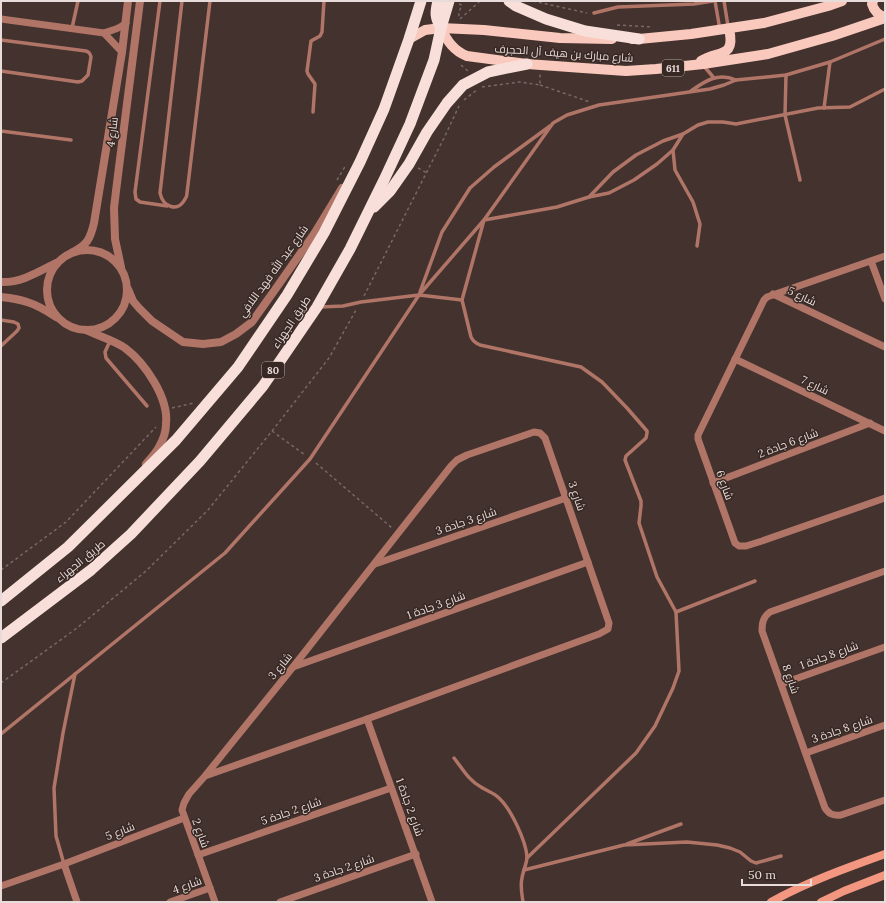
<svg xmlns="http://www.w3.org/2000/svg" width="886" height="903" font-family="Lora,Cairo,serif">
	<rect width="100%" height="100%" fill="#43322e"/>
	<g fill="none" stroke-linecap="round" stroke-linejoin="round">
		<g stroke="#786966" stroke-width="1.5" stroke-dasharray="3 3" stroke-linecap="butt">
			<polyline points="533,1 587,13"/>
			<path d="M459,4L462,5C460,10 457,14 460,19"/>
			<polyline points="460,19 480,1"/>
			<polyline points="617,25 653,27"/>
			<polyline points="461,65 469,72"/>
			<polyline points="540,85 590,102"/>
			<polyline points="482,87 520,82 540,85 540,74"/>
			<polyline points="464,100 478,89"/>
			<polyline points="418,168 427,173"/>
			<polyline points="337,180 346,165"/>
			<polyline points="364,296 444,138 459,106"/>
			<polyline points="172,408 194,403"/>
			<polyline points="272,431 305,455"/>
			<polyline points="316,463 392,528"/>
			<polyline points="1,570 66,522 156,427"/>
			<polyline points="1,683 77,628 146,571 208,510 272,431 329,358 356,310"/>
		</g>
		<g stroke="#b07567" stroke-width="3.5">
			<polyline points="160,1 135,192 136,199 140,202 167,206"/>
			<path d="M182,1L160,193C163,207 178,213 185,199C187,197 187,195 187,193L210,1"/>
			<polyline points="715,1 720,30"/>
			<polyline points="724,1 728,26"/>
			<polyline points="594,13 618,7 694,4 713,1"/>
			<polyline points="72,28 78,1"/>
			<path d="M1,40L86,51C89,52 90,53 91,57L88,75L82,81L78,82L1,71"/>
			<polyline points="703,65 714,78"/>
			<polyline points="786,75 785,115 800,180"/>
			<path d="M691,91C705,81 718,72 736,80"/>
			<polyline points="824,108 830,62"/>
			<polyline points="313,112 315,84 308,74 307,71 311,41 320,36 322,32 324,1"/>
			<polyline points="1,131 71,140"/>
			<polyline points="673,150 675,170 693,202 700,224 697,246"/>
			<polyline points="589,197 609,193 634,180 657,164 673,150 683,134"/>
			<polyline points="420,292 442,232 470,188 494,167 550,126"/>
			<polyline points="320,307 343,306 361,302 419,295 462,300"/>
			<polyline points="1,320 14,322 18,324 19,328 17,331 1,346"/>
			<polyline points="110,341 105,352 106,358 147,406"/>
			<polyline points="676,612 755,581"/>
			<polyline points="1,734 225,553 310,459 419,295 484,220 553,123 567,115 599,105 710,89 724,85 736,80 786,75 830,62 885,39"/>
			<path d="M454,758C462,768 469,781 481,787C487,791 494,793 499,798C511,809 526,841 527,857C527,863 523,871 522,878C520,886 522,894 523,902"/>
			<polyline points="627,844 681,824"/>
			<path d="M527,858L636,753L655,726L673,688L679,671L676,612L657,577L639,523L641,506V501L625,460L626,456L646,438L647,433V431L627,408L602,382L581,367L480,345C475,343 473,341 471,337L462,300L484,220L557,207L589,197L613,172L636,155L663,141L683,134L698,125L708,122H723L736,124L818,108L850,107L885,89"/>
			<polyline points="64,864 56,836 54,788 63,733 75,674"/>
			<polyline points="524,870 624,845 687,842 717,845 730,848 740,852 751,861 756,863 781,856"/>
		</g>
		<g stroke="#b07567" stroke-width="7">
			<path d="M1,19L104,33C112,30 120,29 126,23"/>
			<polyline points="104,33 122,52"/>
			<polyline points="885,256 767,297 764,300 698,435 698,439 735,543 739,546 746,546 762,541 885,498"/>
			<polyline points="871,261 885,299"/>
			<polyline points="773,294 885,347"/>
			<polyline points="735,359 885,431"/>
			<polyline points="713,483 870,423"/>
			<polyline points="375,564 566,498"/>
			<path d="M885,571L770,612C763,617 762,623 762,631L825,808C829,814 833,816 841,815L885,800"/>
			<polyline points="293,667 588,562"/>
			<polyline points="781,684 885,647"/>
			<polyline points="367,719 432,902"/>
			<polyline points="806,753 885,725"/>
			<polyline points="205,776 367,719 599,634 608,629 609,623 545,438 540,433 534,432 467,455 457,460 451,466 293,667 205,776 189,794 184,803 182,810 215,902"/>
			<polyline points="198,855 391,788"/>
			<polyline points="64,864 77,902"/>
			<polyline points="1,886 64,864 184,818"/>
			<polyline points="170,902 210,888"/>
			<polyline points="280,902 416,854"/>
		</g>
		<g stroke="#b07567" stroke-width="8">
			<circle cx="87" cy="290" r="40"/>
			<path d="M71,253C87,245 90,240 94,223L122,52L128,1"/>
			<polyline points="121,267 115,239 114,208 116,191 140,1"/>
			<path d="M1,282C21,283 38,272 56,263"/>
			<polyline points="128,289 133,301 139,308 152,321 183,342 203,344 221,342 236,334 252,322 279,284 314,234 342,188"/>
			<path d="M1,297C10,298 19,299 27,302C37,305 47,311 56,317"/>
			<path d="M86,330C98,336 113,340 125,348C145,363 169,398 166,424C166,431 163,440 159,447C156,453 150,459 146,464"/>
		</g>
		<g stroke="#f49781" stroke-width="8">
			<path d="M771,902C807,882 846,868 885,854"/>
			<polyline points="821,902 844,891 885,875"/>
		</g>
		<g stroke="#fac9bd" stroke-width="10">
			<path d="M873,1L872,4C874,11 878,15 885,17"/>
			<path d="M441,28C447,41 454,51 467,56L527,64L583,68L626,71L656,69L703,64L768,54L832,36L885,18"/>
			<polyline points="409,39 425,30 441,28 484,30 560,38 612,39"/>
			<polyline points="632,39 639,39 691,34 764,23 828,6 842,1"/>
			<path d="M701,61C718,50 736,59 729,29"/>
		</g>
		<g stroke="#f8dfd9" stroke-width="11">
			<path d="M438,1C435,13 435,17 441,28"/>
			<polyline points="509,1 516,6 546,19 585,31 639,39"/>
			<polyline points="374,207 390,191 409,164 427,132 447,103 463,85 488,72 527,64"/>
			<polyline points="1,601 68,547 176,440 238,367 287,295 324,233 360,162 384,109 409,39 421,1"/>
			<polyline points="1,638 91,570 131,534 200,461 263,386 317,307 350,249 384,180 410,124 434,60 441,28 449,1"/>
		</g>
	</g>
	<g text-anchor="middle" stroke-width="3" stroke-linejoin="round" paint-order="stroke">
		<g fill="#382824" stroke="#b3a6a3" stroke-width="1">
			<rect x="662" y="60" width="22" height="16" rx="3"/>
			<rect x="262" y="362" width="22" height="16" rx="3"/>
		</g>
		<g font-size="10" font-weight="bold" fill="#e8dcda">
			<text x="673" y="72">611</text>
			<text x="273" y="374">80</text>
		</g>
		<g font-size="11" fill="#e8dcda" stroke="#382824">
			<text transform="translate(564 53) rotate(4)" y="4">شارع مبارك بن هيف آل الحجرف</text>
			<text transform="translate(112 132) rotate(-83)" y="4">شارع 4</text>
			<text transform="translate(273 271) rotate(-54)" y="4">شارع عبد الله فهد اللافي</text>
			<text transform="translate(802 296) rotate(25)" y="4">شارع 5</text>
			<text transform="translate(291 322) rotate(-56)" y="4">طريق الجهراء</text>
			<text transform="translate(815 385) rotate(26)" y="4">شارع 7</text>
			<text transform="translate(788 443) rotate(-21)" y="4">شارع 6 جادة 2</text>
			<text transform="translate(725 485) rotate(70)" y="4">شارع 6</text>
			<text transform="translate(577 496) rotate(71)" y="4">شارع 3</text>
			<text transform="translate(466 521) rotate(-19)" y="4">شارع 3 جادة 3</text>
			<text transform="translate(80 561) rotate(-39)" y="4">طريق الجهراء</text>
			<text transform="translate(436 605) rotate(-20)" y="4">شارع 3 جادة 1</text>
			<text transform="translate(829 655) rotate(-20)" y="4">شارع 8 جادة 1</text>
			<text transform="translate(280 666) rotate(-51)" y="4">شارع 3</text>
			<text transform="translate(791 679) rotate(71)" y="4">شارع 8</text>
			<text transform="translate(842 729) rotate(-19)" y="4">شارع 8 جادة 3</text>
			<text transform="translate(410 807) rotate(70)" y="4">شارع 2 جادة 1</text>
			<text transform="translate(291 811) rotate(-19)" y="4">شارع 2 جادة 5</text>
			<text transform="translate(120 831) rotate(-21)" y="4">شارع 5</text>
			<text transform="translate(201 833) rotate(70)" y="4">شارع 2</text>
			<text transform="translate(344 868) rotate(-19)" y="4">شارع 2 جادة 3</text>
			<text transform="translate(187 885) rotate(-20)" y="4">شارع 4</text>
		</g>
	</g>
	<rect width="886" height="903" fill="none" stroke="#e8dcda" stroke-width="4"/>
	<path d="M742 879v6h69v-6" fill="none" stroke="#e8dcda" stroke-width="2"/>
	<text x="748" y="879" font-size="12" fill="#e8dcda" stroke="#382824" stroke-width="3" paint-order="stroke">50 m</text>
</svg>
